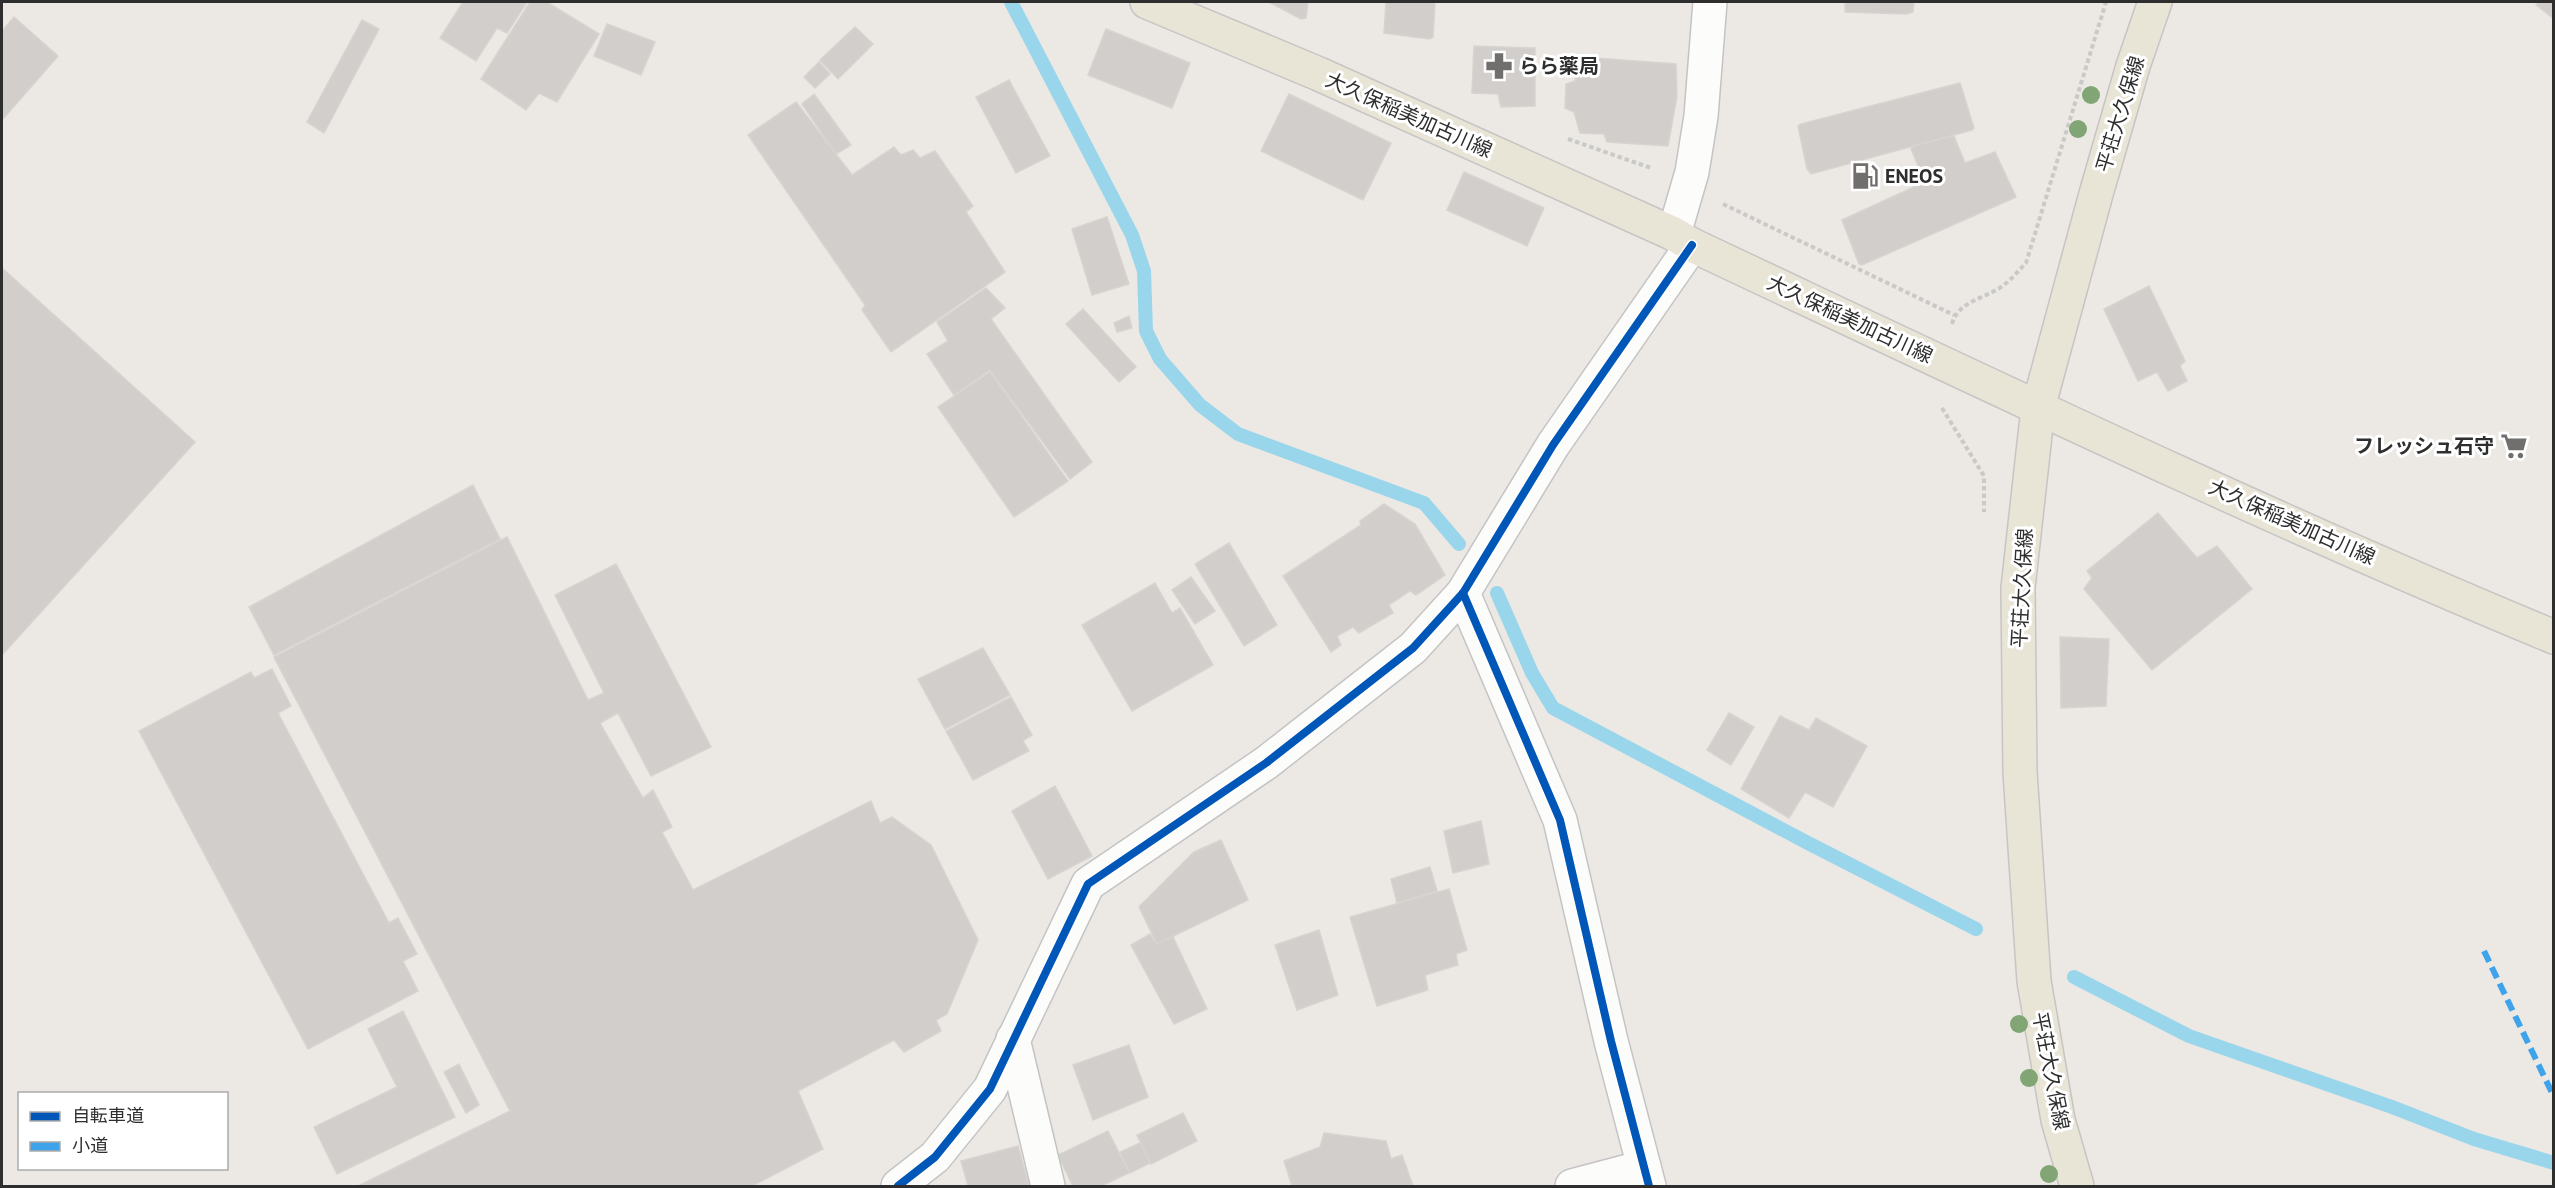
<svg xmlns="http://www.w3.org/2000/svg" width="2555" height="1188" font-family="'PT Sans','Noto Sans JP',sans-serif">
	<rect width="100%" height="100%" fill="#ece8e4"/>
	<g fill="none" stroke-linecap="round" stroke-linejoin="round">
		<g stroke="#99d6ec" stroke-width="14">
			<polyline points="1011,2 1132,235 1144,271 1146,331 1160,359 1200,405 1238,434 1424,503 1459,544"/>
			<polyline points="1497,593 1532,673 1553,708 1806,842 1976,929"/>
			<polyline points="2074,977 2189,1036 2392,1107 2474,1139 2554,1163"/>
		</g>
	</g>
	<g fill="#d1cecb" stroke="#d7d4d0" stroke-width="1.5">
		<polygon points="463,2 527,2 507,33 497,28 476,61 440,38"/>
		<polygon points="530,2 547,2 599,34 557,102 539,93 526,110 481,79"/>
		<polygon points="1269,2 1308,2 1306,18 1301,19"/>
		<polygon points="1386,2 1435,2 1433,37 1430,39 1384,33"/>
		<polygon points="1845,2 1914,2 1913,12 1907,14 1845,12"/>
		<polygon points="2538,2 2554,2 2554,19 2536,5"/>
		<polygon points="14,17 58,56 2,120 2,31"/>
		<polygon points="362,20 379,29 324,133 307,122"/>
		<polygon points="607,24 655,42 641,75 594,56"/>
		<polygon points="855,27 873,44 838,79 820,60"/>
		<polygon points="1106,29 1190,63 1172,108 1088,75"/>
		<polygon points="1474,46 1535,48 1535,106 1501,107 1498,94 1472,93"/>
		<polygon points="1581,57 1676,64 1677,96 1668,146 1607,142 1604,134 1580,133 1574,112 1565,108 1566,84 1575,81 1578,58"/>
		<polygon points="819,62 830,74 815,88 804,77"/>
		<polygon points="1009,80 1050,156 1016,173 976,97"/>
		<polygon points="1960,83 1974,128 1972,130 1811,174 1807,169 1798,126 1801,124"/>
		<polygon points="814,94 851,145 836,154 802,104"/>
		<polygon points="1289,94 1391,143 1363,200 1261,151"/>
		<polygon points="796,102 852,175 894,147 901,155 913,150 920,158 935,151 973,206 966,212 1005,272 891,352 862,310 865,305 748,135"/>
		<polygon points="1954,136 1965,163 1995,152 2016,197 1862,265 1859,264 1842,220 1925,182 1911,149 1914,146"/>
		<polygon points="1464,172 1544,208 1527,246 1447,210"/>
		<polygon points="1107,217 1129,284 1092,295 1072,229"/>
		<polygon points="2,268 195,442 2,655"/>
		<polygon points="2149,286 2185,361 2180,366 2187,381 2168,391 2157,372 2138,381 2104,309"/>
		<polygon points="986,288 1005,308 991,319 1092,462 1070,479 990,370 954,395 927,354 948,341 937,322"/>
		<polygon points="1083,309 1136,367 1119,382 1066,324"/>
		<polygon points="1129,316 1132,328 1117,332 1114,323"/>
		<polygon points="990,372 1068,481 1014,517 938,407"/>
		<polygon points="473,485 500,539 274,655 249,607"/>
		<polygon points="1384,504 1415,524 1445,575 1416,595 1410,591 1389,605 1393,613 1359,633 1353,627 1337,636 1341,645 1331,652 1283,576 1361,525 1360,521"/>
		<polygon points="2158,513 2197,558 2217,546 2252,589 2152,670 2084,589 2092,578 2087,571"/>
		<polygon points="507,537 588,700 604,693 555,595 616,564 711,747 651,776 618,713 600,723 643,798 653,790 672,827 662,832 693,890 871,801 880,823 892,817 931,845 978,940 947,1014 936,1020 941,1031 904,1052 894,1040 798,1091 823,1149 752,1186 358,1186 510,1111 274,657"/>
		<polygon points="1229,543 1277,625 1244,646 1195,564"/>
		<polygon points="1191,577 1215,611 1195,624 1172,590"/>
		<polygon points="1155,583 1172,613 1180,608 1213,665 1132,711 1082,625"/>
		<polygon points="2060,637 2109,639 2106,706 2061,708"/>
		<polygon points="983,648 1010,695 945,729 918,679"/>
		<polygon points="272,669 291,706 278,713 389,923 398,918 417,954 403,961 418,991 308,1049 139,731 251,672 254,678"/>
		<polygon points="1011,697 1032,735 1023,741 1029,751 973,780 946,731"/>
		<polygon points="1729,713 1754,727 1731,765 1707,750"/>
		<polygon points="1780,716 1809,730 1816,718 1867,746 1833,807 1805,792 1789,818 1741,789"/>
		<polygon points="1055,786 1092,856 1048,879 1012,811"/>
		<polygon points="1481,821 1489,864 1453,873 1444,831"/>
		<polygon points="1221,840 1248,900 1157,944 1139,907 1194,852"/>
		<polygon points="1430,867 1437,891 1397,903 1391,879"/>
		<polygon points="1449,889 1467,950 1456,954 1458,965 1425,975 1428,990 1377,1006 1350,917"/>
		<polygon points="1319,930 1338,995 1297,1010 1275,945"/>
		<polygon points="1150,934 1156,944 1173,937 1207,1009 1174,1024 1131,945"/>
		<polygon points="403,1011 455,1117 337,1174 314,1127 397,1087 368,1029"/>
		<polygon points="1129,1045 1148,1097 1093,1120 1073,1065"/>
		<polygon points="459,1064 479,1105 466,1113 444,1072"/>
		<polygon points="1183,1113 1197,1141 1151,1164 1137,1135"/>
		<polygon points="1108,1131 1129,1173 1101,1186 1073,1186 1058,1155"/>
		<polygon points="1324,1133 1386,1141 1391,1159 1402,1155 1413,1186 1292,1186 1284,1161 1320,1147"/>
		<polygon points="1140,1143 1150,1163 1130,1173 1120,1152"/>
		<polygon points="1018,1146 1029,1186 968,1186 961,1161"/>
	</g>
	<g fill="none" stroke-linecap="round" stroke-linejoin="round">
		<defs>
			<g id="minor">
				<polyline points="1674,234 1692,172 1701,116 1710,2"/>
				<polyline points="1463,593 1560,820 1611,1041 1649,1186"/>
				<polyline points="1013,1039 1048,1186"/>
				<polyline points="898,1186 935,1157 990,1089 1088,884 1266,763 1413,648 1463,593 1553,445 1692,245"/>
				<polyline points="1572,1186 1644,1167"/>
			</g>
			<g id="major">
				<path d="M1147,2L1319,74L1674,234L1692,245C1977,379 2262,516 2554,637"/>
				<polyline points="2077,1186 2058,1120 2034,981 2020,772 2018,588 2038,408 2096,194 2133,66 2155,2"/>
			</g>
		</defs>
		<use href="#minor" stroke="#c5c4c5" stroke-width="36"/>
		<use href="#major" stroke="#c6c5c4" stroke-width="36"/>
		<g stroke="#c9c9c8" stroke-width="4" stroke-dasharray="4.5 3" stroke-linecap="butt">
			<polyline points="1568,139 1651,168"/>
			<polyline points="1723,204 1954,315"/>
			<path d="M1952,324C1958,300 1989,298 2005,284C2013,278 2019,270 2026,263L2106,2"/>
			<polyline points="1942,408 1984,476 1984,512"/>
		</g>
		<use href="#minor" stroke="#fcfcfb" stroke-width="33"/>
		<use href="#major" stroke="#e8e4d6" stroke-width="33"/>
		<polyline stroke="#3ea3eb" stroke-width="6" stroke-dasharray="12 6" stroke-linecap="butt" points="2484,951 2554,1097"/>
		<defs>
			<g id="cycleway">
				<polyline points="1463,593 1560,820 1611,1041 1649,1186"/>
				<polyline points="898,1186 935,1157 990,1089 1088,884 1266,763 1413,648 1463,593 1553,445 1692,245"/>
			</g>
		</defs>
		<use href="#cycleway" stroke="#fff" stroke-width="11"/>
		<use href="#cycleway" stroke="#0057b8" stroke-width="8"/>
	</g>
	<g fill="#82a575">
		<circle cx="2091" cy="95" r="9"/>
		<circle cx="2078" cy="129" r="9"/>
		<circle cx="2019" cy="1024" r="9"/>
		<circle cx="2029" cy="1078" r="9"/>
		<circle cx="2049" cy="1174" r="9"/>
	</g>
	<defs>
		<symbol id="pharmacy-bare" viewBox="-9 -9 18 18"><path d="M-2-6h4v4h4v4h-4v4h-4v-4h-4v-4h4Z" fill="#706f6e" stroke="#fff" stroke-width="2.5" paint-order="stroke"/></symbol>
		<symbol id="fuel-bare" viewBox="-9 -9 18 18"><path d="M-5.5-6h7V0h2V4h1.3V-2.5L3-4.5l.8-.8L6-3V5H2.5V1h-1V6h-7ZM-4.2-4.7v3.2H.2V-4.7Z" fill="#706f6e" stroke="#fff" stroke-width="2.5" paint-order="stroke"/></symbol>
		<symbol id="supermarket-bare" viewBox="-9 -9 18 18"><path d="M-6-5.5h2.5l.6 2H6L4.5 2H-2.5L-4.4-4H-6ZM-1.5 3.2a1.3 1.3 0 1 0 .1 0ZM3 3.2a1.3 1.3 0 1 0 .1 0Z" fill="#706f6e" stroke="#fff" stroke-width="2.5" paint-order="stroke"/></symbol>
	</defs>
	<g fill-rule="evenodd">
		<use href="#pharmacy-bare" x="1480" y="47" width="38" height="38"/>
		<use href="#fuel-bare" x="1846" y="157" width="38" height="38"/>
		<use href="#supermarket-bare" x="2495" y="427" width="38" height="38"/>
	</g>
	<g text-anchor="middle" stroke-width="6" stroke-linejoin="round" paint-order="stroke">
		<g font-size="20" font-weight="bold" fill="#2e2e2e" stroke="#fff" text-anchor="start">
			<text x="1519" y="73">らら薬局</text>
			<text x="1885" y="183">ENEOS</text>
			<text x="2494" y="453" text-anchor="end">フレッシュ石守</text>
		</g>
		<g font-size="20" fill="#2e2e2e" stroke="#fff">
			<text transform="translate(2120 114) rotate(-73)" y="7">平荘大久保線</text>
			<text transform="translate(1409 115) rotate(24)" y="7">大久保稲美加古川線</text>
			<text transform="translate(1850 319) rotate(25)" y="7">大久保稲美加古川線</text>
			<text transform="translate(2292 522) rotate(24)" y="7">大久保稲美加古川線</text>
			<text transform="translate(2022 588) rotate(-87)" y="7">平荘大久保線</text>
			<text transform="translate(2051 1071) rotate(79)" y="7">平荘大久保線</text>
		</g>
	</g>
	<rect width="2555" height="1188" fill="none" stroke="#2e2e2e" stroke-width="6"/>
	<rect x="18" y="1092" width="210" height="78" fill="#ffffff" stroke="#ababab" stroke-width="1.5"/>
	<rect x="30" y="1112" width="30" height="9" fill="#0057b8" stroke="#ababab" stroke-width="1.5"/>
	<text x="72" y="1122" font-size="18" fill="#2e2e2e">自転車道</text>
	<rect x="30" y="1142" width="30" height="9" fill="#3ea3eb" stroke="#ababab" stroke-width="1.5"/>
	<text x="72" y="1152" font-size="18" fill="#2e2e2e">小道</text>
</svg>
